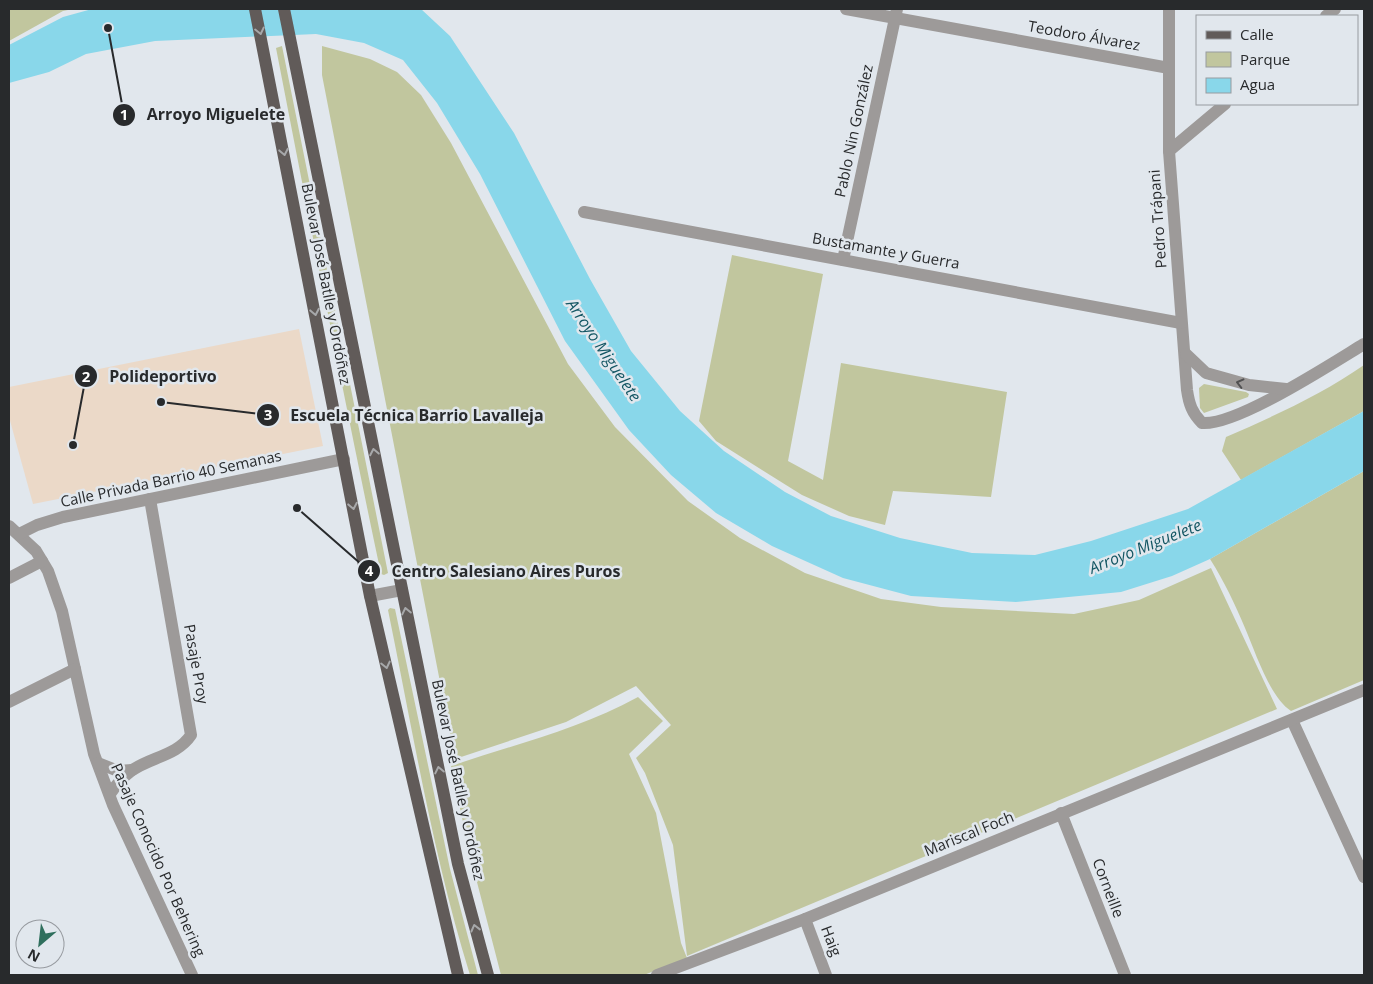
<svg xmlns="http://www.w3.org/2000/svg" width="1373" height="984" font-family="'Open Sans',sans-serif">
	<rect width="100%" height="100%" fill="#e1e7ed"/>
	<polygon fill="#ebd9c8" points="299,329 323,446 33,504 9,417 9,387"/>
	<g fill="#c1c69e">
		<polygon points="9,9 73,9 63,11 9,41"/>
		<path d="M282,46L388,573L384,575L381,574C344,399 310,223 276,48Z"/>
		<polygon points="322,46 370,59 397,72 421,95 451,143 568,364 615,427 688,501 740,538 805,573 881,599 941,607 1074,614 1139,600 1211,568 1277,709 687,956 673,845 645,773 636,758 671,725 636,686 566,722 455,759 322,75"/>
		<polygon points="732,255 823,274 788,461 823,480 841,363 1007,392 991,497 893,491 885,525 849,516 802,495 716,441 699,421"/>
		<path d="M1364,365V411L1241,480L1222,451L1226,437C1274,416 1321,395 1364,365Z"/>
		<polygon points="1204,384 1246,392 1249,394 1248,397 1204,413 1200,408 1199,388"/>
		<path d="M1364,471V680L1291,711C1270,698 1255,651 1245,628C1235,604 1224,581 1210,559Z"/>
		<path d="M390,608L395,609L450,869L478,975H470C433,856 413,732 388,610Z"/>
		<path d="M638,697L663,721L629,754L656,813L681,943L687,958L644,975H501L470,855L451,766C515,744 578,730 638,697Z"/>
	</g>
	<polygon fill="#89d7ea" points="92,9 421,9 450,36 514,133 590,279 631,351 680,411 724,451 785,492 831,516 900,538 972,553 1035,555 1091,541 1188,509 1364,411 1364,471 1210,559 1172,576 1121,592 1016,602 911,596 843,578 772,546 716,513 671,475 629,430 565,341 480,174 437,103 403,60 364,43 316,34 155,41 86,54 49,72 9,83 9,45 63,17"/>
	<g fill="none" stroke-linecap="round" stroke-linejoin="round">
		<g stroke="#9d9a99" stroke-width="12">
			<polyline points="846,9 1169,68"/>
			<path d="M1169,9V151L1187,390C1189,404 1192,413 1202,423C1236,426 1331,364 1364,344"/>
			<polyline points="1326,16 1335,9"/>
			<polyline points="1169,151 1225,104"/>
			<polyline points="584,212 1181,323"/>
			<polyline points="843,260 897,9"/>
			<polyline points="1186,354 1206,373 1249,385 1286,389"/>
			<polyline points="9,526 36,551 48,571 62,611 94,754 113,805 192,975"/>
			<polyline points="19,534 37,525 63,517 344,459"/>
			<polyline points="9,578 42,561"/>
			<polyline points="370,596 402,590"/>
			<polyline points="9,702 75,669"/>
			<polyline points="1292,720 1364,877"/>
			<polyline points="98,763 118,771 132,770"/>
			<path d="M110,794C116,785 123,777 131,771C150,757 177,756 191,735L150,499"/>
			<polyline points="1061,813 1125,975"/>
			<polyline points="805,919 826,975"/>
			<polyline points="657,975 805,919 1364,690"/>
		</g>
		<g stroke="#615b59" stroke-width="12">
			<polyline points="255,9 370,596 458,975"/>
			<polyline points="284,9 458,864 488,975"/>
		</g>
	</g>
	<defs><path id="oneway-chevron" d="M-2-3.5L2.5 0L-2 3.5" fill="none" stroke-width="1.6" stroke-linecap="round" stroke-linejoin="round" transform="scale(1.25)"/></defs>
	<g stroke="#a7a8aa">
		<use href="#oneway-chevron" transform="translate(260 31) rotate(77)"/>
		<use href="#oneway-chevron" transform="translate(284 152) rotate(79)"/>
		<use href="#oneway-chevron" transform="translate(315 312) rotate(79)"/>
		<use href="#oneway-chevron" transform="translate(374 452) rotate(-101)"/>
		<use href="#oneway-chevron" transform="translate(353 506) rotate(79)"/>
		<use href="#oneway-chevron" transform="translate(406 611) rotate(-102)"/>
		<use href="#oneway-chevron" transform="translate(386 665) rotate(77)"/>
		<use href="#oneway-chevron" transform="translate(439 770) rotate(-102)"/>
		<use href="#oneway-chevron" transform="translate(475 928) rotate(-104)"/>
	</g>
	<use stroke="#515152" href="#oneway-chevron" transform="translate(1240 383) rotate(-166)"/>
	<g text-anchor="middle" stroke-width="5" stroke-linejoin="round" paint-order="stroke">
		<g font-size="15" fill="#282a2c" stroke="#e1e7ed">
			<text transform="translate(1084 36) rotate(10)" y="5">Teodoro Álvarez</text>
			<text transform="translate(854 131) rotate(-78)" y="5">Pablo Nin González</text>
			<text transform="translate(1158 219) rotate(-94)" y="5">Pedro Trápani</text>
			<text transform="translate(886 251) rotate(10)" y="5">Bustamante y Guerra</text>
			<text transform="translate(326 284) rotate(79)" y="5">Bulevar José Batlle y Ordóñez</text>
			<text transform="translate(171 479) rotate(-12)" y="5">Calle Privada Barrio 40 Semanas</text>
			<text transform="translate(196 664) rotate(80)" y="5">Pasaje Proy</text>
			<text transform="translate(458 780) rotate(78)" y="5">Bulevar José Batlle y Ordóñez</text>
			<text transform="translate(969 834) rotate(-22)" y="5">Mariscal Foch</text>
			<text transform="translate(158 860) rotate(66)" y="5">Pasaje Conocido Por Behering</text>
			<text transform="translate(1108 888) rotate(69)" y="5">Corneille</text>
			<text transform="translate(831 941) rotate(69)" y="5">Haig</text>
		</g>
		<g font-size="16" font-style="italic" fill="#135663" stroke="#e1e7ed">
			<text transform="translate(604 350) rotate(56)" y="6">Arroyo Miguelete</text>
			<text transform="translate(1145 546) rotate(-22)" y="6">Arroyo Miguelete</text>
		</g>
	</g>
	<path fill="none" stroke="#282a2c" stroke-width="2" d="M108 28L124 115M73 445L86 376M161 402L268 415M297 508L369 571"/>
	<g fill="#282a2c" stroke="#e1e7ed" stroke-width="2">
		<circle cx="108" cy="28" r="5"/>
		<circle cx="73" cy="445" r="5"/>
		<circle cx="161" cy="402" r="5"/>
		<circle cx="297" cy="508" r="5"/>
		<circle cx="124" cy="115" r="12"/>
		<circle cx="86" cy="376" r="12"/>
		<circle cx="268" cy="415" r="12"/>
		<circle cx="369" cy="571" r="12"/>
	</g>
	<g font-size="15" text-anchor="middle" font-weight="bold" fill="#fff">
		<text x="124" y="120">1</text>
		<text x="86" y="382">2</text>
		<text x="268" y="420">3</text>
		<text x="369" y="576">4</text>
	</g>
	<g font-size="16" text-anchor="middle" font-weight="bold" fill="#282a2c" stroke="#e1e7ed" stroke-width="5" stroke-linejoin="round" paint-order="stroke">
		<text x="216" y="120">Arroyo Miguelete</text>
		<text x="163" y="382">Polideportivo</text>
		<text x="417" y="421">Escuela Técnica Barrio Lavalleja</text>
		<text x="506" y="577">Centro Salesiano Aires Puros</text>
	</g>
	<rect width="1373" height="984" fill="none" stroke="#282a2c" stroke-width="20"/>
	<rect x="1196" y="15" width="162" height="90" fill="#e1e7ed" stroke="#979ba0"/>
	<rect x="1206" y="31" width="25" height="8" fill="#615b59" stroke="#979ba0"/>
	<text x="1240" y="40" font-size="15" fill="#282a2c">Calle</text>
	<rect x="1206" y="52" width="25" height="15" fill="#c1c69e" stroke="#979ba0"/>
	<text x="1240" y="65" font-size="15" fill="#282a2c">Parque</text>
	<rect x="1206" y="78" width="25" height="15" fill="#89d7ea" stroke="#979ba0"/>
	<text x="1240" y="90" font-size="15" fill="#282a2c">Agua</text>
	<g transform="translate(40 944) rotate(208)"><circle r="24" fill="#e1e7ed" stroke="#979ba0"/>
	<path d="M0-4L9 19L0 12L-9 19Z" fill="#2f6f5d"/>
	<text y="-8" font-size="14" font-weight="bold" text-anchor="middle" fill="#282a2c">N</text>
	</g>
</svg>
